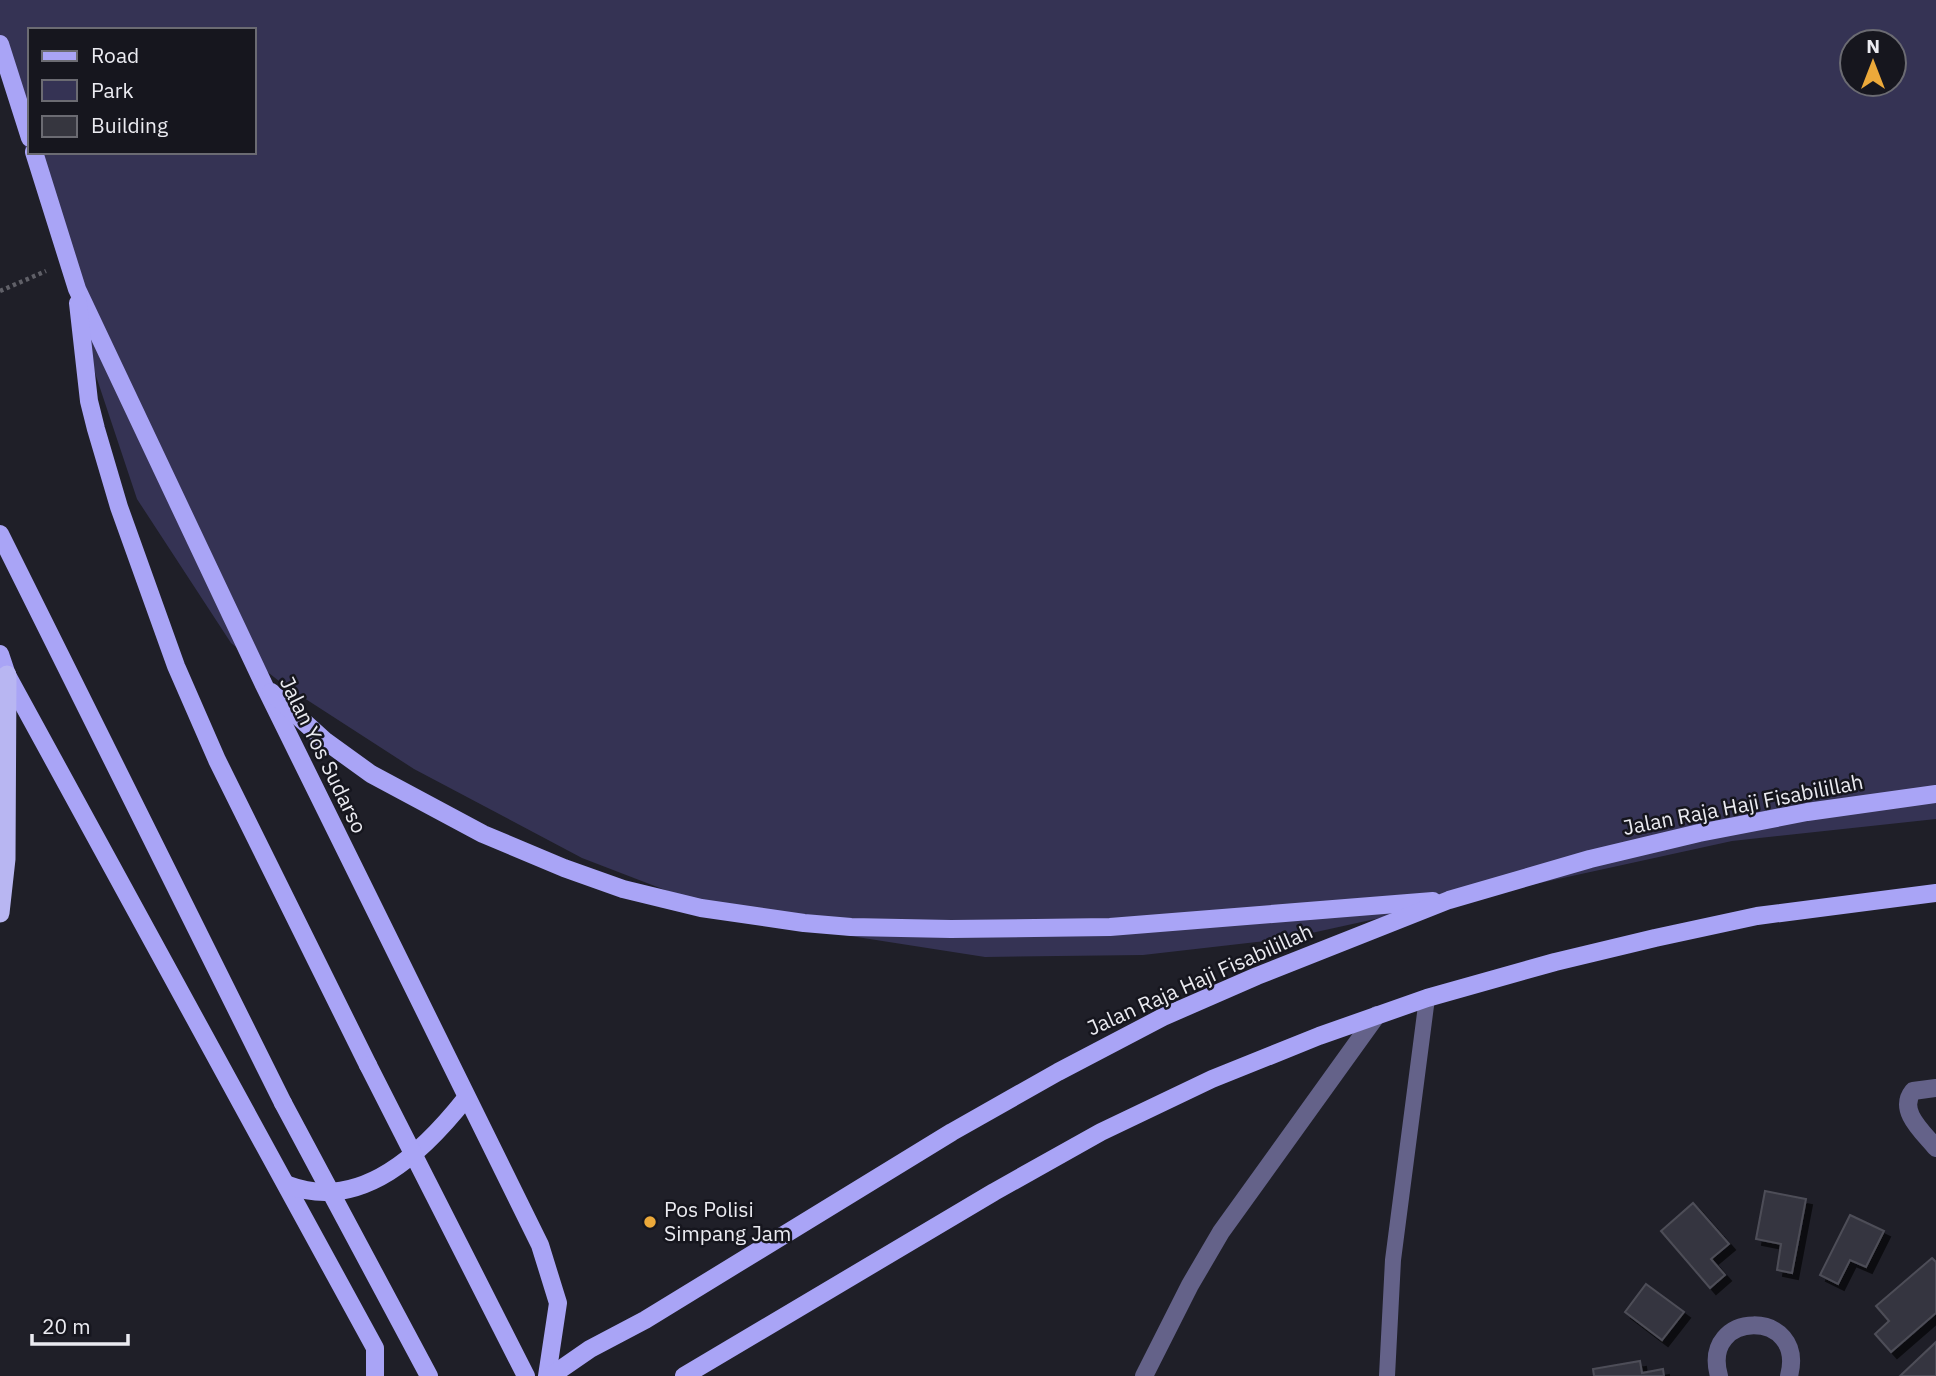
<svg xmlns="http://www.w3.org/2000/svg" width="1936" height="1376" font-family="'IBM Plex Sans',sans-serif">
	<defs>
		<filter id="shadow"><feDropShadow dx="6" dy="6" stdDeviation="0" flood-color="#0009"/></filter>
	</defs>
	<rect width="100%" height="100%" fill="#1f1f28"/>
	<path fill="#353354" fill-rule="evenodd" d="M0,0H1936V819L1732,841L1284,939L1143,955L985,957L844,935L704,905L582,858L414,769L284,685L231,643L137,499L96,376L0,67ZM30,30H254V152H30ZM1852,42H1894V84H1852Z"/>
	<g fill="#36363f" stroke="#4e4e58" stroke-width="2" filter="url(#shadow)">
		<polygon points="1765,1191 1806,1199 1792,1273 1777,1270 1781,1244 1756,1239"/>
		<polygon points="1693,1203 1729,1244 1711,1259 1725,1275 1710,1288 1661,1231"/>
		<polygon points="1850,1215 1884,1231 1866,1267 1850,1260 1838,1284 1820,1275"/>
		<polygon points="1932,1258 1936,1262 1936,1313 1891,1352 1875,1334 1889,1321 1876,1306"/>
		<polygon points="1646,1284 1684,1312 1662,1340 1625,1312"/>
		<polygon points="1936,1342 1936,1376 1900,1376"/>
		<polygon points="1640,1361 1642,1373 1663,1369 1664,1376 1594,1376 1593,1369"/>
	</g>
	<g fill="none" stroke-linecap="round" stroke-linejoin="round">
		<polyline stroke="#606068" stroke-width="4.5" stroke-dasharray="3.5 3.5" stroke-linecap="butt" points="0,291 46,271"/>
		<polyline stroke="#646289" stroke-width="16" points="1387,1376 1393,1260 1427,998"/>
		<g stroke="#646289" stroke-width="18">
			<path d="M1936,1088L1913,1091C1897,1111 1924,1133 1936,1148"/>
			<path d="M1719,1376C1700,1309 1807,1308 1789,1376"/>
		</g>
		<polyline stroke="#646289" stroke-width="18" points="1144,1376 1190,1285 1221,1232 1377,1015"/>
		<g stroke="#a9a4f6" stroke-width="18">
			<polyline points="0,44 30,138"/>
			<polyline points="34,152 77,289 264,685 540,1245 558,1303 547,1376"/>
			<polyline points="78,303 89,401 96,429 119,507 176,666 217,760 368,1065"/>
			<polyline points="0,534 283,1103"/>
			<polyline points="0,654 7,675 375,1348 375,1376"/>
			<polyline points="271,692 324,740 371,774 483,834 564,868 623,889 701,908 804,923 851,927 951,929 1110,927 1433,901"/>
			<path d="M288,1185C362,1213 424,1151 466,1098"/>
			<polyline points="551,1376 590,1349 645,1320 952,1132 1058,1072 1163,1017 1257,976 1449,900 1590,859 1699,833 1807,812 1936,794"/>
			<polyline points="684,1376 994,1192 1101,1132 1212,1079 1319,1036 1427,998 1555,962 1655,938 1757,916 1936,893"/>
		</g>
		<polyline stroke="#b8b6f2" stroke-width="19" points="0,913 6,859 7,675"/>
		<g stroke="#a9a4f6" stroke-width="18">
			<polyline points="368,1065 526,1376"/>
			<polyline points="283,1103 429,1376"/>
		</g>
	</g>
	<circle fill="#eca93a" stroke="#16161e" stroke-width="2.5" cx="650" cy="1222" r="7"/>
	<g text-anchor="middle" stroke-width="5" stroke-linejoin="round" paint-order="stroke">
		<g font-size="21" fill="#ebebf1" stroke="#16161e">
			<text transform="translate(323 755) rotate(64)" y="7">Jalan Yos Sudarso</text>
			<text transform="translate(1743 805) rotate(-11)" y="7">Jalan Raja Haji Fisabilillah</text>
			<text transform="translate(1200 980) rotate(-24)" y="7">Jalan Raja Haji Fisabilillah</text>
		</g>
		<g font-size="21" fill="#ebebf1" stroke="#16161e" text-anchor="start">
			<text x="664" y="1217">Pos Polisi<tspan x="664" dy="24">Simpang Jam</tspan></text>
		</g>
	</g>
	<rect x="28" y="28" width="228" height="126" fill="#16161e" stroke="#6b6b72" stroke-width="2"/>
	<rect x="42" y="51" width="35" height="10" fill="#a9a4f6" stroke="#6b6b72" stroke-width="2"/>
	<text x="91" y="63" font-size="21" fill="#ebebf1">Road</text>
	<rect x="42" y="80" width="35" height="21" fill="#353354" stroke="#6b6b72" stroke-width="2"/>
	<text x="91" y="98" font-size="21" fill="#ebebf1">Park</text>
	<rect x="42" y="116" width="35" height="21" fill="#36363f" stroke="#6b6b72" stroke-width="2"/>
	<text x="91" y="133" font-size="21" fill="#ebebf1">Building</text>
	<g transform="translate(1873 63)"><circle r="33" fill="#16161e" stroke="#6b6b72" stroke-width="2"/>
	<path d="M0-5L12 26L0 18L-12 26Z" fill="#eca93a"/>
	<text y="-10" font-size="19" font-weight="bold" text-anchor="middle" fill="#ebebf1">N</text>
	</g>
	<path d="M32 1334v10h96v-10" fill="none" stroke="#ebebf1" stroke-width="3.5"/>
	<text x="42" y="1334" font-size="21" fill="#ebebf1" stroke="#16161e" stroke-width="5" paint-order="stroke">20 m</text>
</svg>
